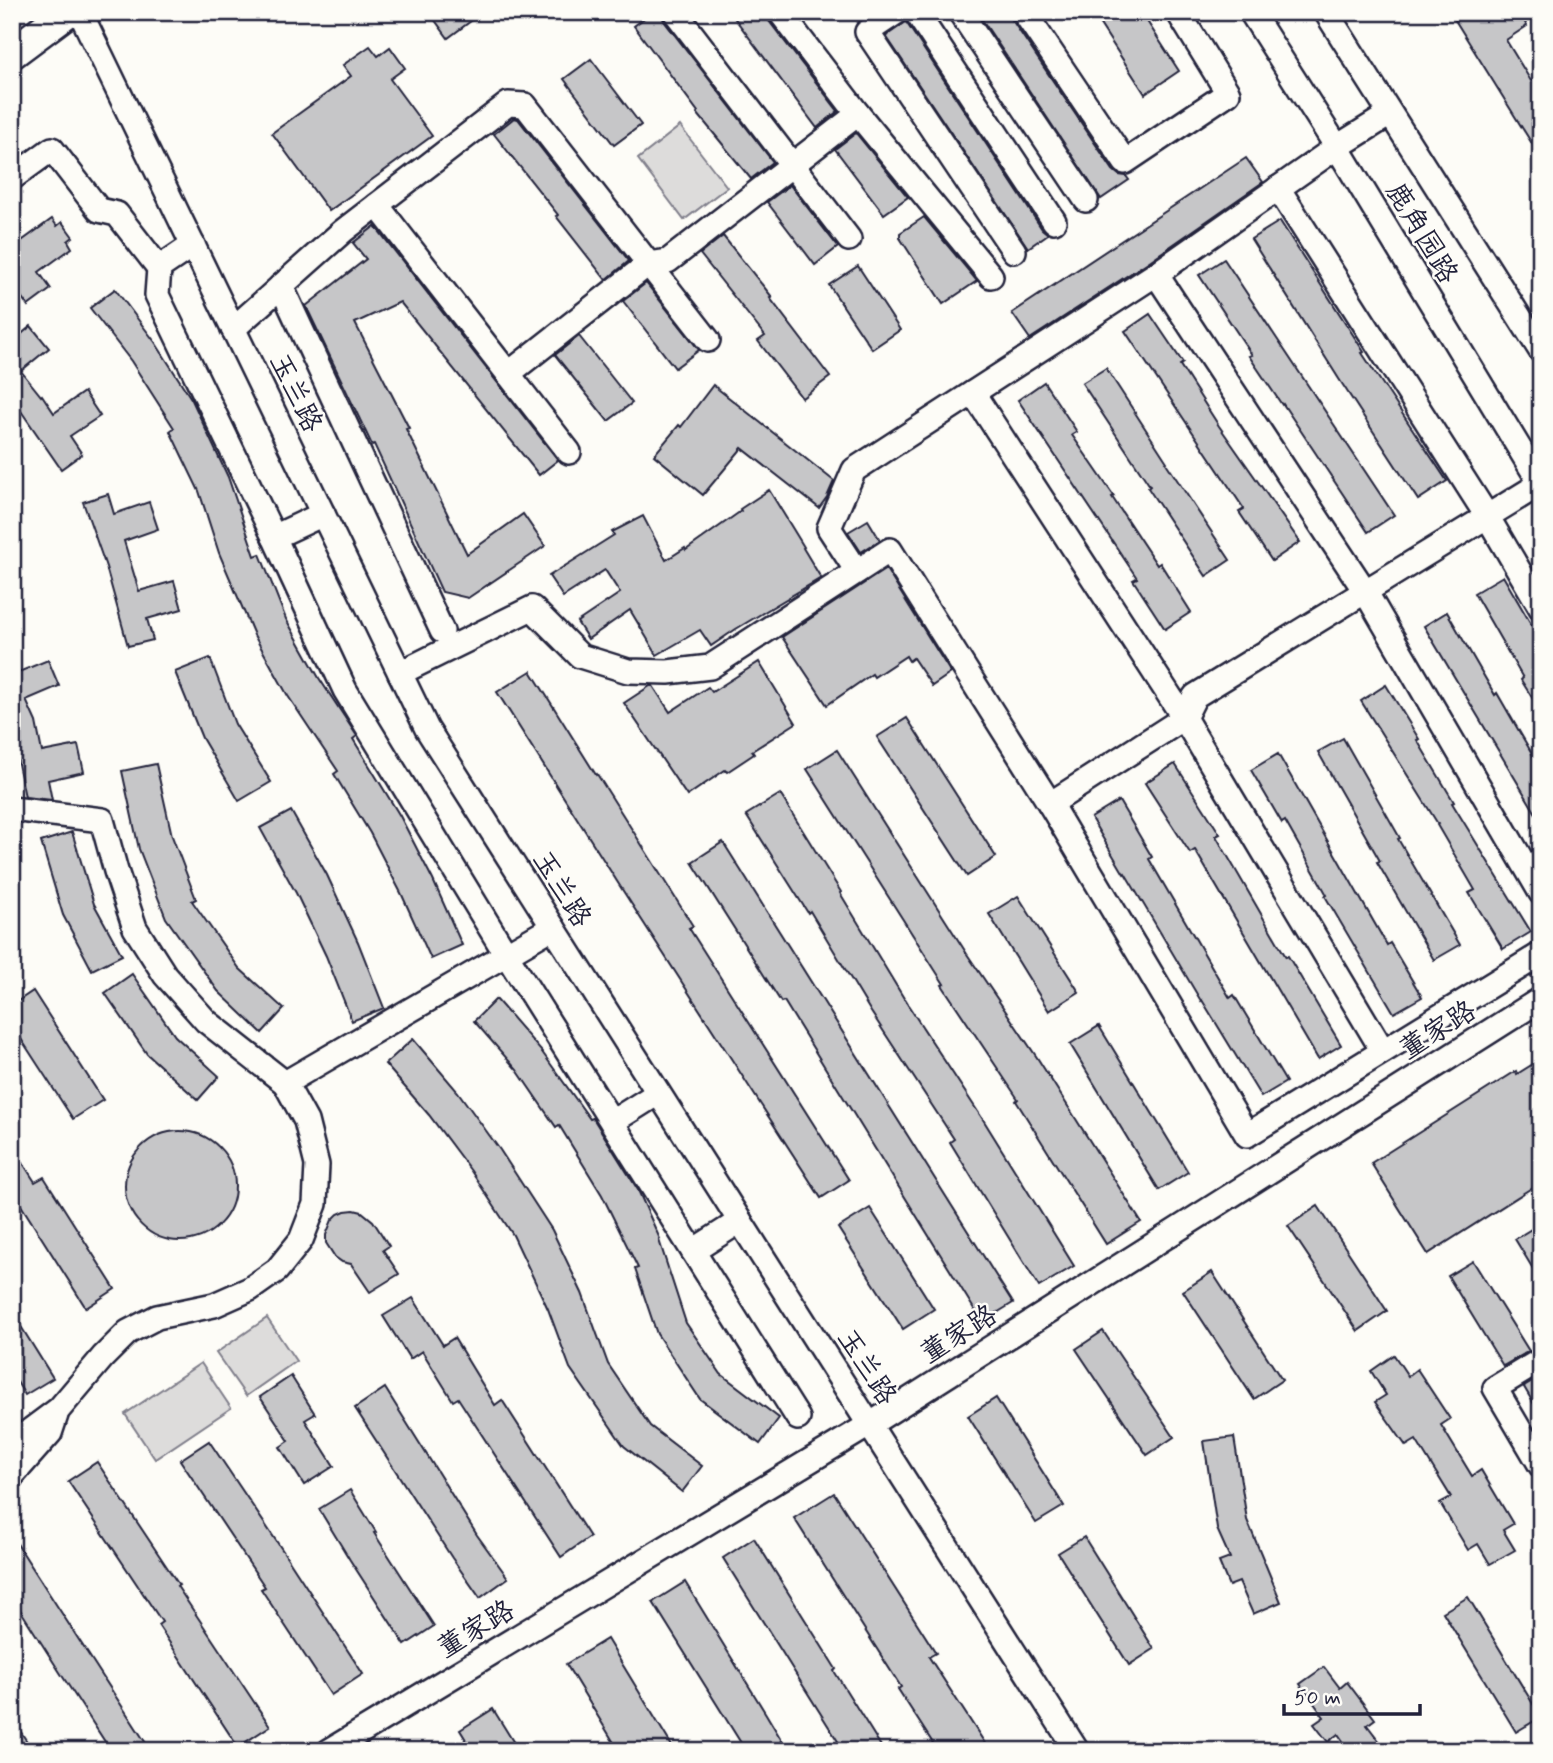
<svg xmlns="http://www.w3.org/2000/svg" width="1553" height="1763" font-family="Mynerve,'LXGW WenKai TC',sans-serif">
	<rect width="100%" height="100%" fill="#fdfcf7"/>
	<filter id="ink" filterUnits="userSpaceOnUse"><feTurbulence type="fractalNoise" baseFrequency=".0143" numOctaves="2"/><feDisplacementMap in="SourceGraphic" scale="14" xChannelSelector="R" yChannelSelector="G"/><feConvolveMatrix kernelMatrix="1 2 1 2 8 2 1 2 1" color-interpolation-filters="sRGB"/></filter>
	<g filter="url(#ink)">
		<g fill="#dddcdb" stroke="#807f8b" stroke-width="2">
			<polygon points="680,126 727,187 684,220 638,159"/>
			<polygon points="267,1318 296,1361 246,1396 216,1353"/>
			<polygon points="201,1363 231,1408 155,1459 125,1414"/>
		</g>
		<g fill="#c6c6c8" stroke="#22223b" stroke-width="2">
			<polygon points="429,12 483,12 448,38"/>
			<polygon points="652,12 661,12 664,21 773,162 751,179 697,113 698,112 634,26"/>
			<polygon points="730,12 766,12 769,21 838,111 817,128"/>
			<polygon points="977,12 1010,12 1012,20 1113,170 1119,175 1126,176 1129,180 1101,199"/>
			<polygon points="1092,12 1141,12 1179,71 1145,94"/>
			<polygon points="1450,12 1519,12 1527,26 1506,40 1531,81 1541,75 1541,158"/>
			<polygon points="906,22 1042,229 1048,234 1028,248 886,36"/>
			<polygon points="370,46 378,56 390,47 405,68 390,79 432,136 329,211 272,133 351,76 343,65"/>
			<polygon points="591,59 641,125 614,145 564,79"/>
			<polygon points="514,118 518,119 629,261 606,280 556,216 558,215 494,134"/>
			<polygon points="856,133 908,197 884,214 835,149"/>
			<polygon points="1246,158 1263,182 1148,262 1030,339 1012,313"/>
			<polygon points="790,185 838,247 815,265 767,202"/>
			<polygon points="924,217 977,281 943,304 900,238 900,233"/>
			<polygon points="52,219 57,226 62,222 73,237 68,241 72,248 39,272 51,289 28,306 12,284 12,248"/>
			<polygon points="1280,221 1364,352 1362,353 1447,481 1418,500 1339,379 1251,239"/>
			<polygon points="375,226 558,460 539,475 400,302 355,323 409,428 406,429 467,554 523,514 545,546 468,598 442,592 374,444 372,445 306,306 366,259 353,243"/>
			<polygon points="723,236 772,297 770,298 830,377 802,398 758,341 765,336 700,254"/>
			<polygon points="1224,259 1394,515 1368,532 1283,404 1282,405 1249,356 1252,355 1199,275"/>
			<polygon points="858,266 900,330 872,349 829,285"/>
			<polygon points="646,283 699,350 675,368 623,301"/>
			<polygon points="115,289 155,342 192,400 228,477 255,556 260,554 286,619 319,678 357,736 353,739 400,816 433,880 462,945 431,959 402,895 370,833 334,774 338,771 288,696 254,635 219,553 199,491 170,431 174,428 131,361 90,308"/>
			<polygon points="1150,314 1183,363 1180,365 1219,426 1300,542 1272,561 1239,512 1244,509 1125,331"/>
			<polygon points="31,326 49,348 21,371 41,396 42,395 54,413 84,392 100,416 70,436 82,454 61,469 12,398 12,342"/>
			<polygon points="579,336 632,403 608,421 555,355"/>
			<polygon points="1106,368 1167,462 1166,463 1230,560 1206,576 1148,488 1150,486 1082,383"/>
			<polygon points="1044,382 1077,432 1072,435 1114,496 1112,497 1157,565 1160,563 1191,612 1165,629 1133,580 1137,578 1018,400"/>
			<polygon points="713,385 834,481 827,497 819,508 742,448 703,495 654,455 679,425 681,427"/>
			<polygon points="769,490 804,547 803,548 821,578 736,629 711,646 700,630 657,655 630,610 588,639 577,622 620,593 605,570 563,597 549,576 614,535 612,532 643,516 666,560 685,548 686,550 741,511 740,509"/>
			<polygon points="108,494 114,514 149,502 158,529 124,541 139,591 174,581 182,609 147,619 153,640 128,646 106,567 83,502"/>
			<polygon points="868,520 880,540 861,552 848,532"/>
			<polygon points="886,569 951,673 932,686 913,658 909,661 906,656 874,677 872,674 827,705 782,637"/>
			<polygon points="1503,576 1541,641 1541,712 1521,680 1523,678 1474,593"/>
			<polygon points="1447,612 1495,695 1497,693 1541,769 1541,822 1424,626"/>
			<polygon points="210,658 235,724 271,782 239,801 202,738 175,672"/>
			<polygon points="48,660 59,686 26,700 36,722 42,752 78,745 84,772 48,780 52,800 25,797 12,735 12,669 14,674"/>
			<polygon points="759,662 796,723 752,751 754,754 727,772 725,770 687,796 624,703 650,686 653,686 670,712 708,687 712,692"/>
			<polygon points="531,671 596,775 597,774 693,926 689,928 849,1180 821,1198 625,894 497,692"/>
			<polygon points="1386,685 1419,739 1417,740 1454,802 1452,803 1531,932 1503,949 1469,893 1475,890 1437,825 1438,824 1361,701"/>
			<polygon points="907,718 996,857 967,876 877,737"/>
			<polygon points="1343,738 1400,838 1398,839 1460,945 1434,960 1377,862 1380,861 1318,752"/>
			<polygon points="837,750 967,954 1038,1059 1141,1222 1106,1244 1016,1101 1018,1099 942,985 944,984 807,769"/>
			<polygon points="1278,754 1387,945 1390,943 1422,997 1394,1013 1325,896 1327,895 1285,821 1282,823 1251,770"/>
			<polygon points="156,764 172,836 196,899 192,901 239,968 284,1009 262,1033 218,991 166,918 139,849 122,771"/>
			<polygon points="1175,764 1220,834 1216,836 1286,957 1288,956 1341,1045 1318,1059 1195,850 1190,853 1145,783"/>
			<polygon points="780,794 841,892 840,893 908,1005 984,1121 1074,1266 1039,1287 950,1142 954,1139 871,1012 810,911 808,913 746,815"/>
			<polygon points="1119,801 1152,857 1149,859 1230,998 1234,995 1286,1082 1261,1097 1202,1000 1201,1001 1125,873 1124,874 1091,818"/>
			<polygon points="291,811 327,875 358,942 384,1008 352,1021 326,956 296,893 260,828"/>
			<polygon points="72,832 94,904 122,955 92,970 63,915 41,842"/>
			<polygon points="723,842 1013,1303 982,1322 784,1001 781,1002 692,862"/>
			<polygon points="1018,896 1079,992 1049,1011 989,914"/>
			<polygon points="132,974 175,1036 219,1076 198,1100 147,1054 105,993"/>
			<polygon points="33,991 103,1100 73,1119 12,1025 12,1005"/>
			<polygon points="496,999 542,1052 590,1119 593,1118 638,1190 660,1239 659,1240 686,1323 721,1374 779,1418 760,1444 700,1399 657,1334 635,1269 638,1268 602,1195 559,1125 556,1127 517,1070 474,1021"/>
			<polygon points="1099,1026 1188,1172 1159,1190 1070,1044"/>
			<polygon points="413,1039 458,1092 500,1150 552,1230 582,1293 608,1364 650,1426 702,1466 682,1492 624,1446 570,1368 548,1309 513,1235 471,1171 429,1115 385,1064"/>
			<polygon points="1541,1059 1541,1182 1428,1254 1371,1163 1516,1071 1517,1074"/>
			<circle cx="180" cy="1186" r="55"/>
			<polygon points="12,1146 35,1182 44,1177 115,1289 86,1308 12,1191"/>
			<polygon points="1318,1206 1387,1311 1358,1331 1288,1226"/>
			<polygon points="870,1208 934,1309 903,1329 838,1228"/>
			<polygon points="354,1210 362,1212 373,1221 389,1246 383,1250 399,1274 370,1292 351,1264 342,1262 335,1257 326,1243 326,1235 332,1220 338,1214 345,1211"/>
			<polygon points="1541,1223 1541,1282 1515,1239"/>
			<polygon points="1473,1261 1529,1351 1503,1366 1448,1276"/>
			<polygon points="1212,1272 1282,1380 1254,1399 1183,1291"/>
			<polygon points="413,1298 443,1345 454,1338 495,1405 502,1400 590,1537 561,1557 458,1398 453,1401 422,1351 410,1359 383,1316"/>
			<polygon points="12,1312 53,1378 25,1395 12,1374"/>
			<polygon points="1103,1331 1174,1437 1147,1455 1076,1349"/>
			<polygon points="1394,1355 1408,1376 1417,1369 1450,1419 1441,1425 1472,1476 1481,1470 1513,1524 1503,1530 1515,1550 1490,1564 1478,1544 1468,1550 1440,1503 1451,1497 1416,1440 1406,1446 1375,1402 1386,1395 1371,1371"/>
			<polygon points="291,1376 315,1414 305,1420 334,1466 304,1485 280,1447 289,1441 260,1397"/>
			<polygon points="1541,1377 1541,1416 1524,1387"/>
			<polygon points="385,1388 477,1535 508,1578 480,1598 452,1558 355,1408"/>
			<polygon points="996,1398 1064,1506 1036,1523 968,1416"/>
			<polygon points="1234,1437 1247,1520 1281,1602 1253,1614 1239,1582 1229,1586 1219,1562 1230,1558 1217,1529 1204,1441"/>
			<polygon points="209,1441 283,1551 363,1674 331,1695 261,1589 265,1587 180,1460"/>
			<polygon points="97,1462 179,1585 177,1586 270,1726 238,1747 158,1625 162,1622 68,1481"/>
			<polygon points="350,1490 376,1532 374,1533 434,1626 405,1645 350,1560 319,1509"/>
			<polygon points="834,1493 936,1653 929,1657 990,1751 938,1751 898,1689 901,1687 794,1518"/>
			<polygon points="12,1536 79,1640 151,1751 111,1751 61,1674 12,1597"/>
			<polygon points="1084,1537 1154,1649 1129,1665 1058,1553"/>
			<polygon points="754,1538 836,1669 834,1671 884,1751 844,1751 723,1558"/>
			<polygon points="685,1582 766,1714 788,1751 746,1751 653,1602"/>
			<polygon points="1468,1597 1541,1717 1516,1732 1443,1612"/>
			<polygon points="607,1639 675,1751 619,1751 566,1664"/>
			<polygon points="1324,1667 1340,1688 1347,1682 1375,1719 1367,1725 1387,1751 1350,1751 1338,1734 1328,1742 1314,1724 1324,1717 1300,1684"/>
			<polygon points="493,1709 519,1751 473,1751 460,1730"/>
			<polygon points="12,1718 33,1751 12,1751"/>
		</g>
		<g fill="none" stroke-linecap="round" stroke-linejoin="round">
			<defs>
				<g id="minor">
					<polyline points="80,12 427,729 1077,1751"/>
					<polyline points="675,12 849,239"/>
					<polyline points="780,12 858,114"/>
					<polyline points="897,12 867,32 1014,251"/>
					<polyline points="916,12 1054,221"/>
					<polyline points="960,12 1086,200"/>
					<polyline points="1024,12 1125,162 1228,93 1178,12"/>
					<polyline points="1251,12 1337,147 1541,484"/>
					<polyline points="1326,12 1541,351"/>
					<polyline points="12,178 52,149 99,210 117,214 159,268 193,245"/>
					<polyline points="1278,188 1487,516 1541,608"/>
					<polyline points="377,205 569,452"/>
					<polyline points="159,268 157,295 274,537 323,514"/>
					<polyline points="1156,274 1365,591 1541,893"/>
					<polyline points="281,286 442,631"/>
					<polyline points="233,329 343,231 508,104 525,105 708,340"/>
					<polyline points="508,374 648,264 668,261 858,114 991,276"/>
					<polyline points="973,393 1184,718 1195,696 1540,484"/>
					<polyline points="274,537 345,690 506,954 798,1418"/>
					<polyline points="857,571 829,528 854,470 1156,274 1337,147 1390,114"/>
					<polyline points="400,673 532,608 580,656 628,671 668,672 710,667 890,550 1050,804 1247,1135 1541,954"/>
					<polyline points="1050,804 1184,718 1383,1051"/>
					<polyline points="12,809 102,820 116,871 135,928 165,975 206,1021 285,1083"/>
					<polyline points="612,1122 658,1093"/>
					<polyline points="693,1251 740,1221"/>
					<polyline points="1541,1360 1495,1388 1541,1466"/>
					<polyline points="12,1444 59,1409 103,1357 128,1332 157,1317 214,1305 250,1289 277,1270 301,1240 315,1204 317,1165 306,1121 285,1083 553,927"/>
					<polyline points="12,1476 50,1433 56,1415"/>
					<polyline points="329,1751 869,1425 1541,999"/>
				</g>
				<polyline id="major" points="12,53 67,12"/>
			</defs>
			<use href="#minor" stroke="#22223b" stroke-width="28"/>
			<use href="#major" stroke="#22223b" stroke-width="35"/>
			<use href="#minor" stroke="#fdfcf7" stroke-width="23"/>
			<use href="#major" stroke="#fdfcf7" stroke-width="30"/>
		</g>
	</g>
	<g text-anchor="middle" stroke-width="5" stroke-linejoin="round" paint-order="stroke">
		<g font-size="28" fill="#22223b" stroke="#fdfcf7">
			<text transform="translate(1423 232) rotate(59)" y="10">鹿角园路</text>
			<text transform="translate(297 392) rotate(64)" y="10">玉兰路</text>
			<text transform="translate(563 888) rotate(58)" y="10">玉兰路</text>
			<text transform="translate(1437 1029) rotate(-32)" y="10">董家路</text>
			<text transform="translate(958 1333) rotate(-32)" y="10">董家路</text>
			<text transform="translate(868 1366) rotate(57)" y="10">玉兰路</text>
			<text transform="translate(475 1628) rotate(-31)" y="10">董家路</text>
		</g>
	</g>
	<rect width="1553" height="1763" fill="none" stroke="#fdfcf7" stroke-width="42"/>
	<rect x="21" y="21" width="1511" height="1721" fill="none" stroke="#22223b" stroke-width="2.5" filter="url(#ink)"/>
	<path d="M1284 1704v10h136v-10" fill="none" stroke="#22223b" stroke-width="3.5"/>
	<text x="1294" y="1704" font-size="21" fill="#22223b" stroke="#fdfcf7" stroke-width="5" paint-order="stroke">50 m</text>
</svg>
